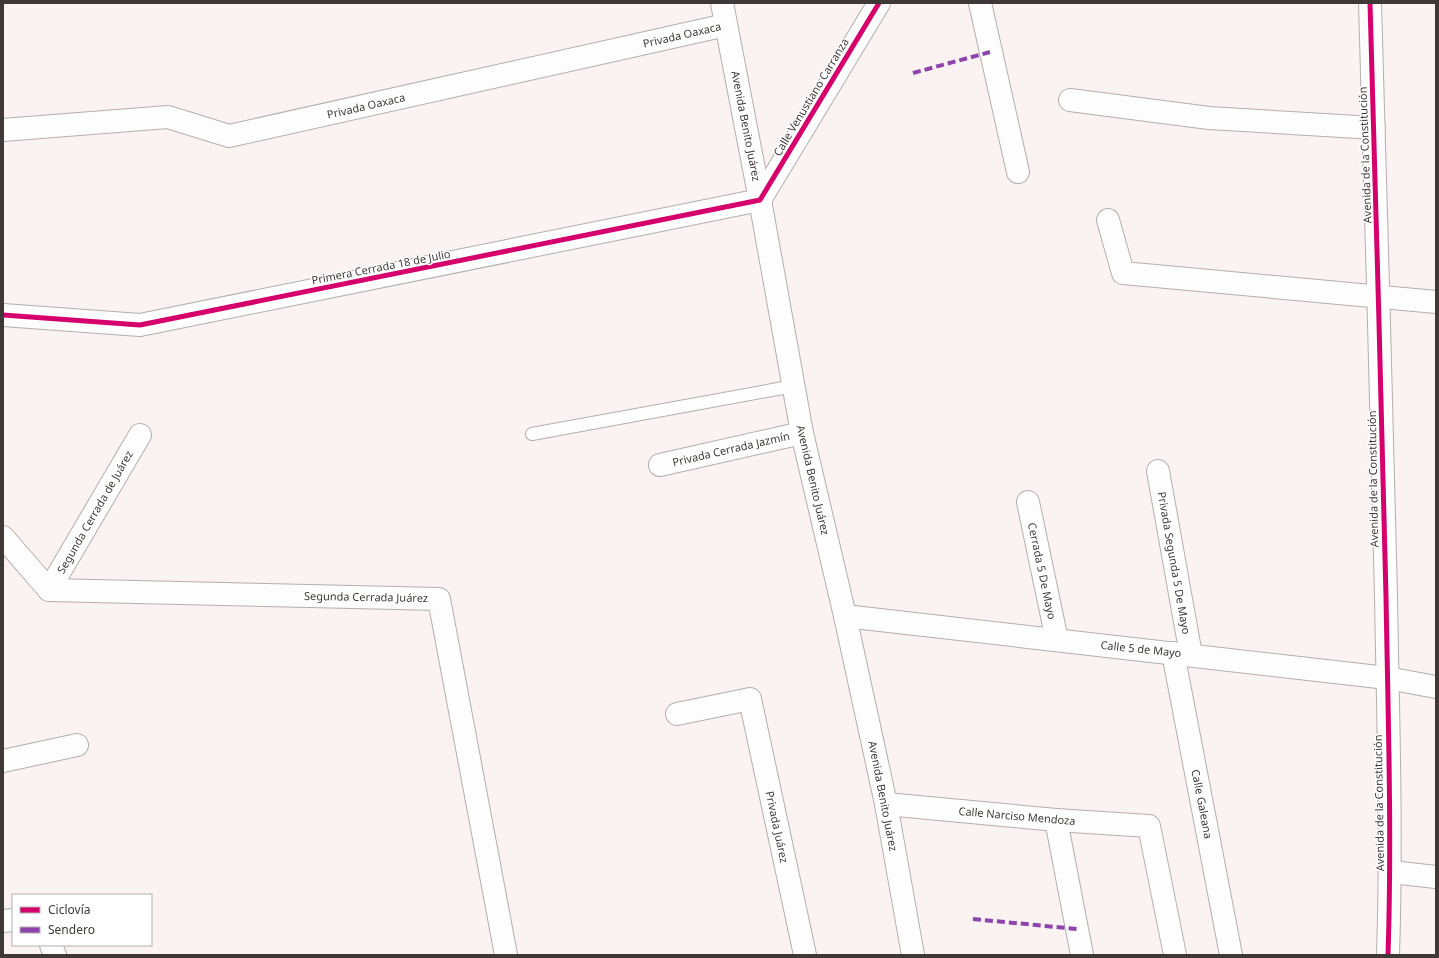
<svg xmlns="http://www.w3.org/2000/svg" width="1439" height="958" font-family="'Noto Sans',sans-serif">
	<rect width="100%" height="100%" fill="#faf3f1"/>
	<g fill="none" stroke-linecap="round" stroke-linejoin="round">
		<defs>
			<polyline id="lane" points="532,434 794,386"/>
			<g id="street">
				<polyline points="980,3 1018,172"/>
				<path d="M1370,3C1375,201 1382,398 1386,596C1388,716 1392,835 1388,955"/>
				<polyline points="1070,100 1209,118 1374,128"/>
				<polyline points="3,130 168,117 229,136 726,25"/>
				<polyline points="1108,220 1123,273 1436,302"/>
				<polyline points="3,315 140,325 760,200 879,3"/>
				<polyline points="660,465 802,433"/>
				<polyline points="1158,471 1191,655"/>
				<polyline points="1028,502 1057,640"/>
				<polyline points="3,537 49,590 439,599 506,955"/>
				<polyline points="49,590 140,435"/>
				<polyline points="845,616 1387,678 1436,687"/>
				<polyline points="1173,653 1231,955"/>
				<polyline points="677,714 750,699 805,955"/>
				<polyline points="3,761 77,745"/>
				<polyline points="886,804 1056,820 1149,826 1175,955"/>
				<polyline points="1056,820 1082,955"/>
				<polyline points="1391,872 1436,877"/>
				<polyline points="3,921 13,920"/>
				<polyline points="51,945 55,955"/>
			</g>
			<polyline id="secondary" points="722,3 760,200 802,433 845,616 886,804 913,955"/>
		</defs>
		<use href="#lane" stroke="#b4aead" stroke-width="14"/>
		<use href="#street" stroke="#b4aead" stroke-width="24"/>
		<use href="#secondary" stroke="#b4aead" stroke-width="24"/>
		<use href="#lane" stroke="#fefdfd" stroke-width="12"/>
		<use href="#street" stroke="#fefdfd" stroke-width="22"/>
		<use href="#secondary" stroke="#fefdfd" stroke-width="22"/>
		<g stroke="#8e44ad" stroke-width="4" stroke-dasharray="8 4" stroke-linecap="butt">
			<polyline points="913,73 990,52"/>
			<polyline points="973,919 1077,929"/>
		</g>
		<defs>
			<g id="cycleway">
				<path d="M1370,3C1375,201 1382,398 1386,596C1388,716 1392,835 1388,955"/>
				<polyline points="3,315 140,325 760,200 879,3"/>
			</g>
		</defs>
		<use href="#cycleway" stroke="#fff" stroke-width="8"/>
		<use href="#cycleway" stroke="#d6006c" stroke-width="5"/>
	</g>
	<g text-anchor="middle" stroke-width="3" stroke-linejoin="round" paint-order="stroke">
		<g font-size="11" fill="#3e3937" stroke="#fff">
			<text transform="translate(682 35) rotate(-13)" y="4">Privada Oaxaca</text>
			<text transform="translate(811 97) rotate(-59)" y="4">Calle Venustiano Carranza</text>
			<text transform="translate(366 106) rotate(-13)" y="4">Privada Oaxaca</text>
			<text transform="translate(746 126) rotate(79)" y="4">Avenida Benito Juárez</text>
			<text transform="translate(1365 155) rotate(-92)" y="4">Avenida de la Constitución</text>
			<text transform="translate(381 267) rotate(-11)" y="4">Primera Cerrada 18 de Julio</text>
			<text transform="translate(731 449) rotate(-13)" y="4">Privada Cerrada Jazmín</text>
			<text transform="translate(1373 479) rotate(-91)" y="4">Avenida de la Constitución</text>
			<text transform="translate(813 480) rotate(77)" y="4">Avenida Benito Juárez</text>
			<text transform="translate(95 512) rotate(-60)" y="4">Segunda Cerrada de Juárez</text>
			<text transform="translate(1174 563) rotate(80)" y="4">Privada Segunda 5 De Mayo</text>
			<text transform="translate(1042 571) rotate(78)" y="4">Cerrada 5 De Mayo</text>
			<text transform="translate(366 597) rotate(1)" y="4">Segunda Cerrada Juárez</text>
			<text transform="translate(1141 649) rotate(6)" y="4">Calle 5 de Mayo</text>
			<text transform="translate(883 796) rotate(79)" y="4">Avenida Benito Juárez</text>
			<text transform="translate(1379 803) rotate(-91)" y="4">Avenida de la Constitución</text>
			<text transform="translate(1202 804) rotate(79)" y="4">Calle Galeana</text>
			<text transform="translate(1017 816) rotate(5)" y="4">Calle Narciso Mendoza</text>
			<text transform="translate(777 827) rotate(78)" y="4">Privada Juárez</text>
		</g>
	</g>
	<rect width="1439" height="958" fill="none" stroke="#3e3937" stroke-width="8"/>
	<rect x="12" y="894" width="140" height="52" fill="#ffffff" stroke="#b2b0af"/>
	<rect x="20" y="907" width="20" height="6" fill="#d6006c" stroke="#b2b0af"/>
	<text x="48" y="914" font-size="12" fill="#3e3937">Ciclovía</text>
	<rect x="20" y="927" width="20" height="6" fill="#8e44ad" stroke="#b2b0af"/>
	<text x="48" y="934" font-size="12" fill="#3e3937">Sendero</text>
</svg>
